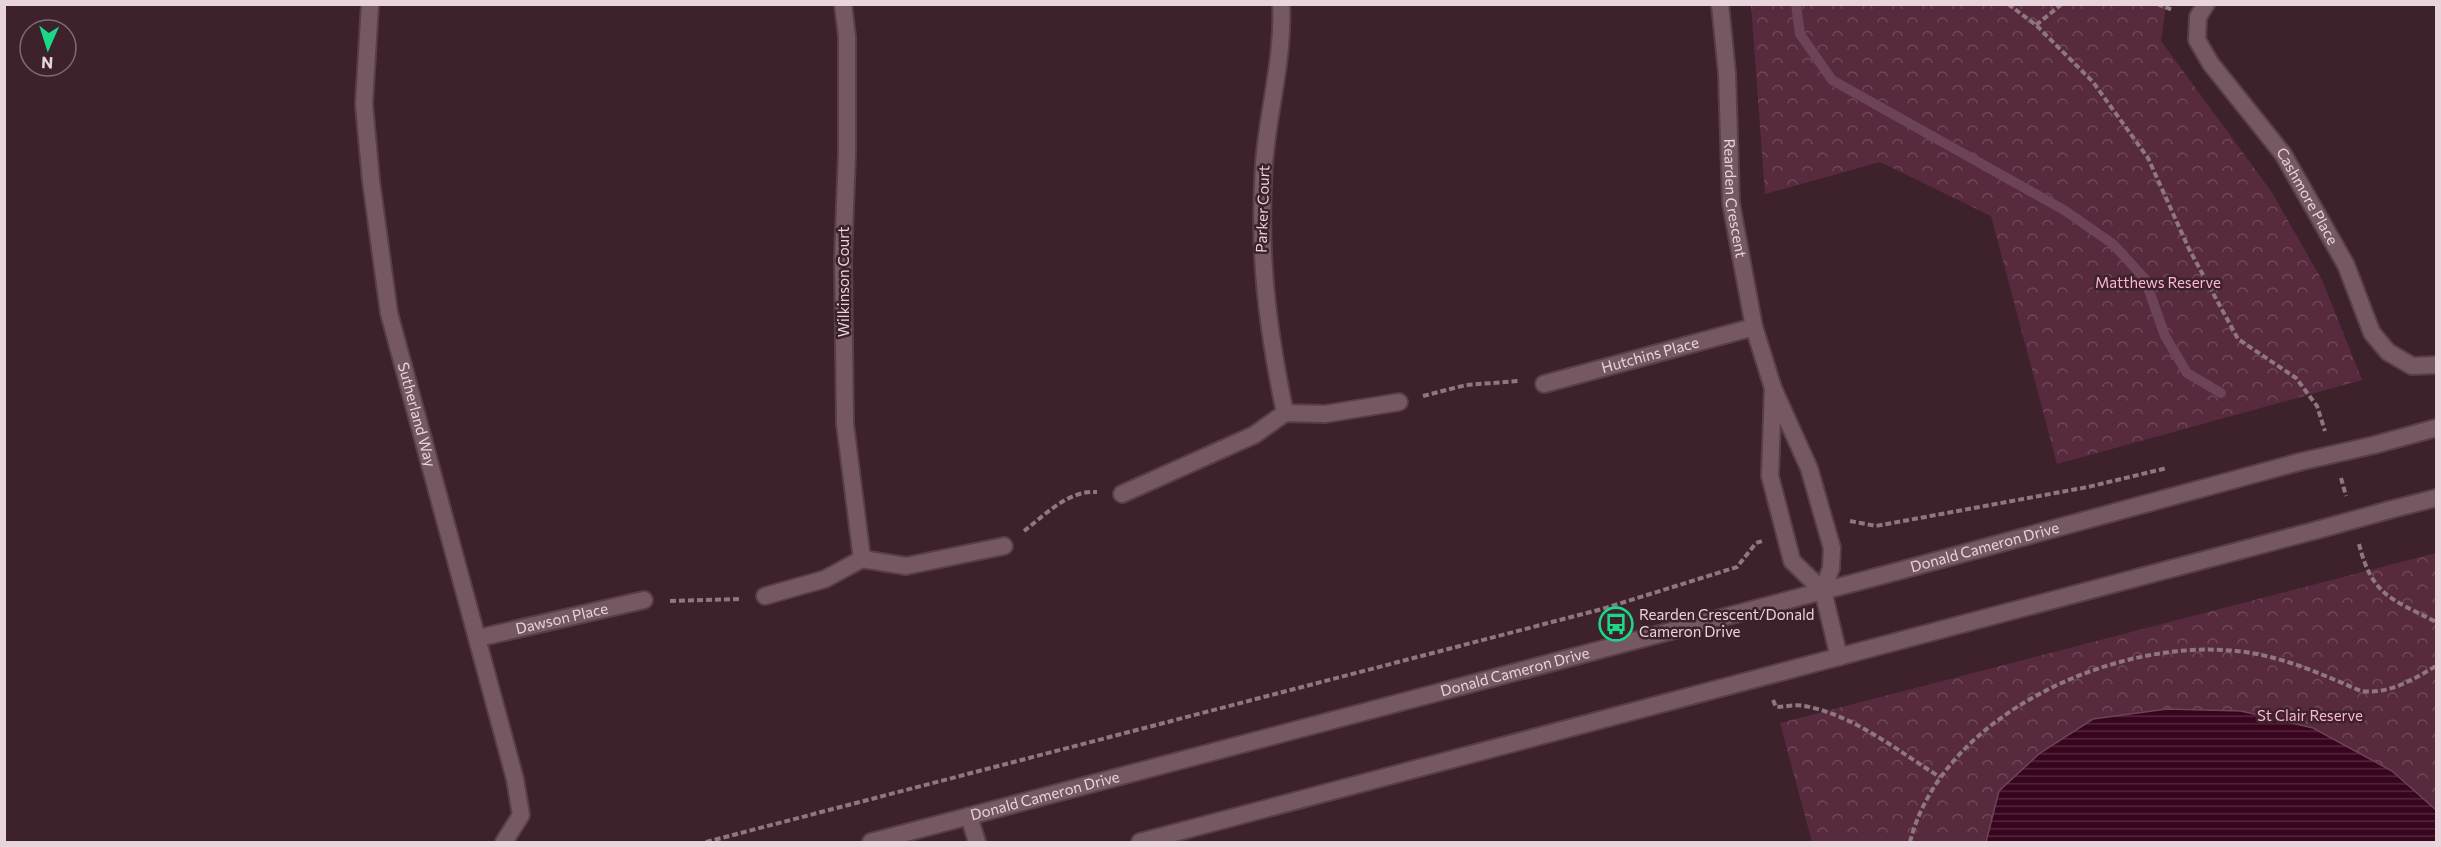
<svg xmlns="http://www.w3.org/2000/svg" width="2441" height="847" font-family="Commissioner,sans-serif">
	<defs>
		<pattern id="park-crowns" width="20" height="18" patternUnits="userSpaceOnUse" patternTransform="scale(1.5)"><rect width="20" height="18" fill="#572a3d"/><path d="M2 6a3 3 0 1 1 6 0M12 15a3 3 0 1 1 6 0" fill="none" stroke="#6f4858"/></pattern>
		<pattern id="water-rules" width="6" height="5" patternUnits="userSpaceOnUse" patternTransform="scale(1.5)"><rect width="6" height="5" fill="#38041e"/><path d="M0 2.5h6" fill="none" stroke="#55283e"/></pattern>
	</defs>
	<rect width="100%" height="100%" fill="#3d222c"/>
	<g fill="url(#park-crowns)">
		<polygon points="1751,5 2166,5 2161,41 2271,191 2322,280 2362,380 2057,464 1991,216 1880,162 1765,194"/>
		<polygon points="2436,553 2436,842 1812,842 1780,723"/>
	</g>
	<polygon fill="url(#water-rules)" stroke="#6c4357" stroke-width="1.5" points="2167,709 2241,711 2313,728 2392,771 2436,810 2436,842 1986,842 1999,791 2040,753 2093,719"/>
	<g fill="none" stroke-linecap="round" stroke-linejoin="round">
		<polyline stroke="#6c4357" stroke-width="10" points="1796,4 1800,34 1832,80 2064,210 2113,244 2145,279 2165,336 2187,373 2221,393"/>
		<defs>
			<g id="service">
				<path id="s1" d="M1544,384L1754,327"/>
				<polyline points="1122,494 1254,435 1285,413 1325,414 1399,402"/>
				<polyline points="765,596 825,579 862,559 906,566 1004,546"/>
				<path id="s2" d="M478,638L644,600"/>
			</g>
			<g id="minor">
				<path id="s3" d="M370,4L364,104L371,181L389,313L515,779L521,815L504,842"/>
				<polyline points="843,4 847,37 847,153 843,259 845,424 862,559"/>
				<path d="M1281,4C1284,58 1268,110 1264,164C1258,252 1267,327 1285,413"/>
				<path id="s4" d="M1720,4L1727,73L1731,203L1754,327L1773,388L1809,468L1832,548L1831,568L1823,591L1792,561L1770,476L1773,388"/>
				<path id="s5" d="M2206,4L2198,17L2197,40L2211,64L2283,154L2346,265L2372,333L2388,352L2412,366L2436,365"/>
			</g>
			<g id="tertiary">
				<polyline points="2374,445 2436,428"/>
				<polyline points="2389,510 2436,498"/>
				<polyline points="1823,591 1839,657"/>
				<polyline points="969,816 977,842"/>
				<path id="s6" d="M871,842L1891,573L2299,462"/>
				<polyline points="1140,842 2317,530"/>
			</g>
		</defs>
		<use href="#service" stroke="#564048" stroke-width="20"/>
		<use href="#minor" stroke="#564048" stroke-width="20"/>
		<use href="#tertiary" stroke="#564048" stroke-width="20"/>
		<g stroke="#8e777f" stroke-width="4" stroke-dasharray="6 3" stroke-linecap="butt">
			<polyline points="2008,4 2036,25 2093,82 2148,158 2189,249 2238,339 2296,378 2317,406 2325,431"/>
			<polyline points="2157,4 2173,10"/>
			<polyline points="2036,25 2062,4"/>
			<polyline points="1423,396 1466,385 1519,381"/>
			<polyline points="2341,478 2346,496"/>
			<polyline points="1850,521 1876,526 2088,487 2167,468"/>
			<path d="M1024,531C1045,515 1068,490 1097,492"/>
			<path d="M2359,544C2372,596 2392,599 2436,622"/>
			<polyline points="670,601 741,599"/>
			<path d="M1773,700L1776,707C1785,707 1795,704 1804,706C1853,714 1899,752 1940,777"/>
			<polyline points="706,842 1602,609 1737,567 1756,543 1762,541"/>
			<path d="M1910,842C1942,715 2114,638 2236,651C2280,655 2321,674 2361,691C2388,695 2414,679 2436,666"/>
		</g>
		<use href="#service" stroke="#765863" stroke-width="16"/>
		<use href="#minor" stroke="#765863" stroke-width="16"/>
		<use href="#tertiary" stroke="#765863" stroke-width="16"/>
		<defs>
			<g id="tertiary-bridge">
				<polyline points="2299,462 2374,445"/>
				<polyline points="2317,530 2389,510"/>
			</g>
		</defs>
		<use href="#tertiary-bridge" stroke="#564048" stroke-width="20" stroke-linecap="butt"/>
		<use href="#tertiary-bridge" stroke="#765863" stroke-width="16"/>
	</g>
	<defs>
		<symbol id="bus-ring" viewBox="-11 -11 22 22"><circle r="9.5" fill="#3d222c" stroke="#19d989" stroke-width="1.5"/><path d="M-5-6H5V4H4V6H2V4H-2V6H-4V4H-5ZM-3.5-4V0h7V-4ZM-3.5 1.2v1.5H-2V1.2ZM2 1.2v1.5H3.5V1.2Z" fill="#19d989"/></symbol>
	</defs>
	<g fill-rule="evenodd">
		<use href="#bus-ring" x="1597" y="605" width="38" height="38"/>
	</g>
	<g text-anchor="middle" stroke-width="5" stroke-linejoin="round" paint-order="stroke">
		<g font-size="15" fill="#e7d5db" stroke="#3d222c">
			<text dy="5" stroke="none"><textPath href="#s5" startOffset="230">Cashmore Place</textPath></text>
			<text dy="5" stroke="none"><textPath href="#s4" startOffset="195">Rearden Crescent</textPath></text>
			<text transform="translate(1263 209) rotate(-88)" y="5">Parker Court</text>
			<text transform="translate(844 282) rotate(-90)" y="5">Wilkinson Court</text>
			<text dy="5" stroke="none"><textPath href="#s1" startOffset="110">Hutchins Place</textPath></text>
			<text dy="5" stroke="none"><textPath href="#s3" startOffset="416">Sutherland Way</textPath></text>
			<text dy="5" stroke="none"><textPath href="#s6" startOffset="1152">Donald Cameron Drive</textPath></text>
			<text dy="5" stroke="none"><textPath href="#s2" startOffset="86">Dawson Place</textPath></text>
			<text dy="5" stroke="none"><textPath href="#s6" startOffset="666">Donald Cameron Drive</textPath></text>
			<text dy="5" stroke="none"><textPath href="#s6" startOffset="180">Donald Cameron Drive</textPath></text>
		</g>
		<g font-size="15" fill="#feb5d0" stroke="#3d222c">
			<text x="2158" y="288">Matthews Reserve</text>
			<text x="2310" y="721">St Clair Reserve</text>
		</g>
		<g font-size="15" fill="#e7d5db" stroke="#3d222c" text-anchor="start">
			<text x="1639" y="620">Rearden Crescent/Donald<tspan x="1639" dy="17">Cameron Drive</tspan></text>
		</g>
	</g>
	<rect width="2441" height="847" fill="none" stroke="#e7d5db" stroke-width="12"/>
	<g transform="translate(48 48) rotate(183)"><circle r="28" fill="#3d222c" stroke="#816a72" stroke-width="1.5"/>
	<path d="M0-4.5L10 22L0 15L-10 22Z" fill="#19d989"/>
	<text y="-9" font-size="16" font-weight="bold" text-anchor="middle" fill="#e7d5db">N</text>
	</g>
</svg>
